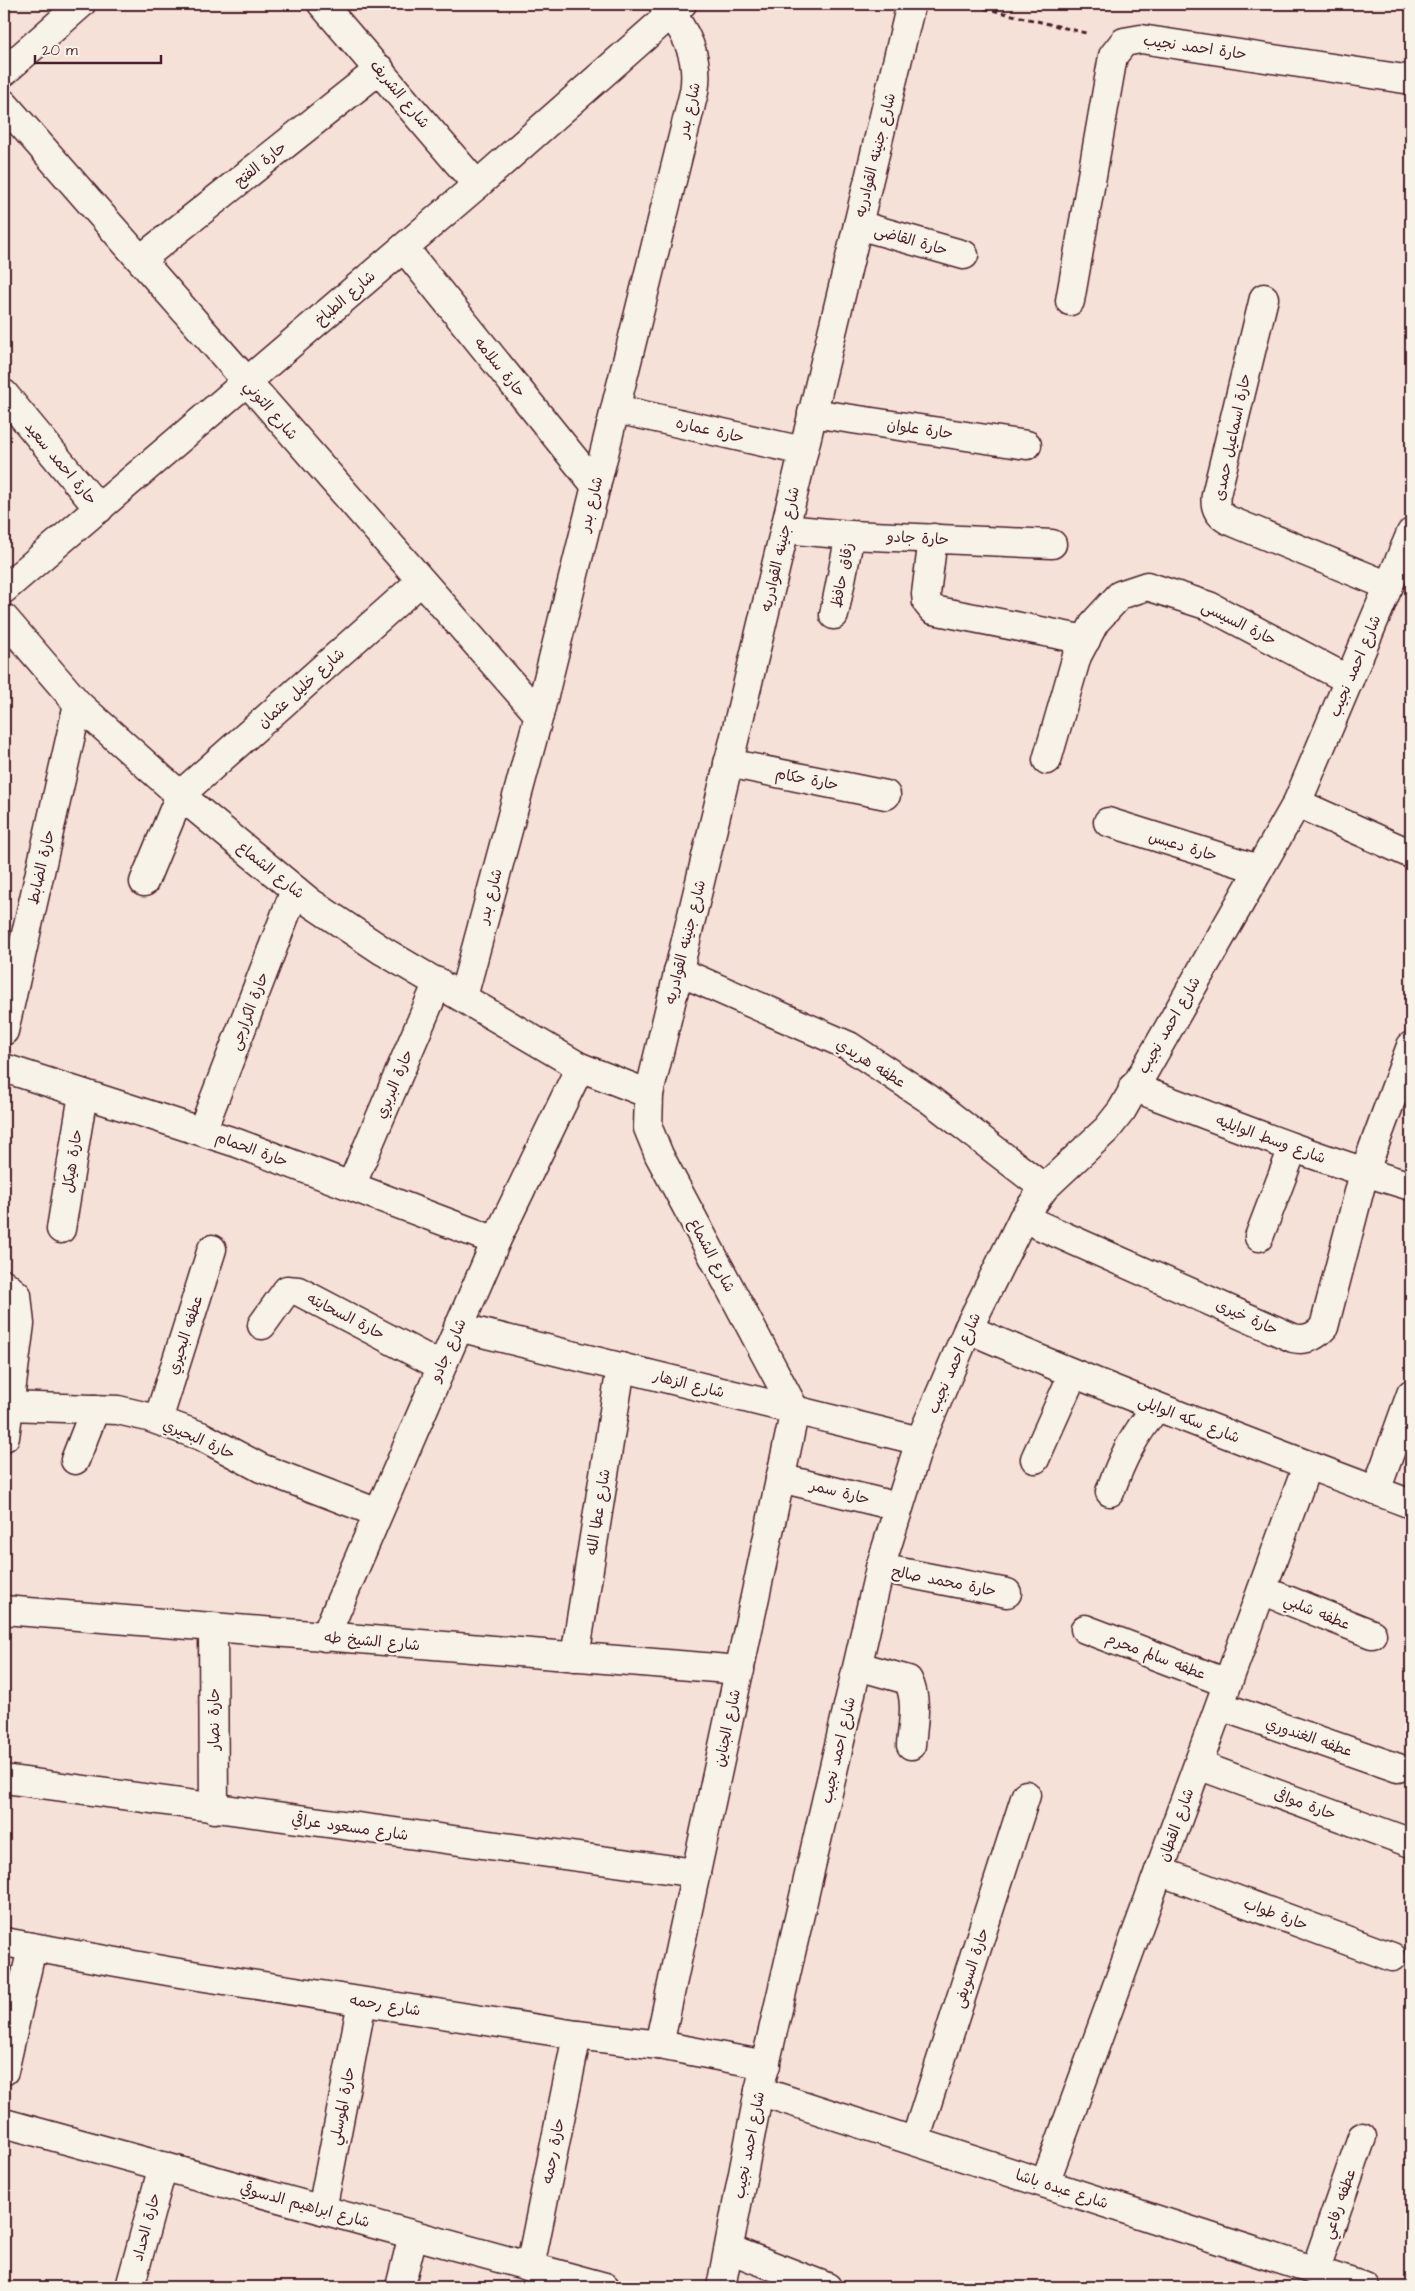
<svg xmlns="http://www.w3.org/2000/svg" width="1415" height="2291" font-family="'Architects Daughter','Playpen Sans Arabic',sans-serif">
	<rect width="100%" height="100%" fill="#f6e1d8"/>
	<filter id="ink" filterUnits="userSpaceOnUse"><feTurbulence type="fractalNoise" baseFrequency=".02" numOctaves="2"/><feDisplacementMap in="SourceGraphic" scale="10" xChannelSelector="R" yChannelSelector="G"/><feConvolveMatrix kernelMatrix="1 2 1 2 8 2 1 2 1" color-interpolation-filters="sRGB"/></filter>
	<g filter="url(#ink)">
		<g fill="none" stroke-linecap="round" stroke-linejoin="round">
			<defs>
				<g id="minor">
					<polyline points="322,4 477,185"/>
					<polyline points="4,72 81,4"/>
					<polyline points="4,104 539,715"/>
					<polyline points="858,225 964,255"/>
					<polyline points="404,248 596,486"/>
					<polyline points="141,259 380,69"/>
					<path d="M1264,298L1216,495C1214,507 1218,514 1228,520L1389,586"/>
					<polyline points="1070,301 1113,56 1124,42 1141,39 1411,80"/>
					<polyline points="4,394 99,509"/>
					<polyline points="616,409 803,451"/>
					<polyline points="812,413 1027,445"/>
					<polyline points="785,529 850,535 1052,544"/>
					<polyline points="933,538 926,594 927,603 933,610 1086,640"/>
					<polyline points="4,589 477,185 682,4"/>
					<polyline points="834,615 850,535"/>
					<polyline points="4,618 78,704 180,795 311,903 383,951 580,1067 649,1094"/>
					<polyline points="1047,760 1077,656 1095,622 1120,595 1147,586 1209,606 1349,680"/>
					<polyline points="728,763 886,795"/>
					<polyline points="1297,803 1411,854"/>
					<polyline points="1108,822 1259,869"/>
					<polyline points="144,882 180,795 421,581"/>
					<polyline points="678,971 849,1046 929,1099 1044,1188"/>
					<path d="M463,997L539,715L694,92C700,57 686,30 663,4"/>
					<polyline points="4,1031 78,704"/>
					<polyline points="4,1068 237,1143 496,1241"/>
					<path d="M1133,1087C1225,1122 1317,1159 1411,1186"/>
					<polyline points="202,1131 295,890"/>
					<polyline points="351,1186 438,982"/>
					<path d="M1023,1218L1293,1338C1306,1341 1315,1337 1324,1327L1364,1173L1411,1046"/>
					<polyline points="61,1229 83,1094"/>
					<polyline points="1259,1237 1293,1148"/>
					<polyline points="4,1284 17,1295 20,1324 5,1437"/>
					<polyline points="262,1325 287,1290 298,1291 441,1366"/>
					<polyline points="458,1327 920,1441"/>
					<path d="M968,1329C1114,1392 1263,1448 1411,1504"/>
					<polyline points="10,1406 118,1410 148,1417 201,1436 261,1468 378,1513"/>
					<polyline points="158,1420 212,1249"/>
					<polyline points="1035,1459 1073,1374"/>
					<polyline points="75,1460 95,1409"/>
					<polyline points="780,1478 899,1507"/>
					<polyline points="1376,1491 1411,1394"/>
					<path d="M1110,1492C1122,1458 1134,1435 1157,1407"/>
					<polyline points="880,1568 1007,1593"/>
					<polyline points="1262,1590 1372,1634"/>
					<polyline points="4,1610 740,1670"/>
					<polyline points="213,1628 214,1809"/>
					<polyline points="1085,1629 1227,1683"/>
					<polyline points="325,1637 496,1241 580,1067"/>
					<polyline points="575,1657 621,1367"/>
					<path d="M858,1666L908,1680C918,1700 913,1723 911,1745"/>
					<polyline points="1220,1706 1398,1768"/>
					<polyline points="1198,1765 1411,1843"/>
					<polyline points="4,1779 696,1873"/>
					<polyline points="1159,1871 1392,1957"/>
					<polyline points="4,1942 173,1972 577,2035 659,2045 766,2065"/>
					<polyline points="659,2045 795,1410 659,1155 648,1128 649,1094 911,4"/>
					<polyline points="4,2071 32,1948"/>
					<polyline points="759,2091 1365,2287"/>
					<polyline points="4,2123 605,2287"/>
					<polyline points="915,2141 1026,1795"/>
					<polyline points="1045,2183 1307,1466"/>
					<polyline points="322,2210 362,2002"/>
					<polyline points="729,2249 827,2287"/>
					<polyline points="530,2267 577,2035"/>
					<polyline points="1315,2271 1362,2137"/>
					<polyline points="130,2287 163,2166"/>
					<polyline points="400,2287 413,2235"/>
					<polyline points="721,2287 759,2091 880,1568 920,1441 968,1329 1023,1218 1044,1188 1107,1129 1122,1110 1297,803 1411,533"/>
				</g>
			</defs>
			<use href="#minor" stroke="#4a1f2b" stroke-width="31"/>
			<polyline stroke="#4a1f2b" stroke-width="3" stroke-dasharray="5 4" stroke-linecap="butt" points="967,4 1086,33"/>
			<use href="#minor" stroke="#f7f3e8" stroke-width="28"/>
		</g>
	</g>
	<g text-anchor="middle" stroke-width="4.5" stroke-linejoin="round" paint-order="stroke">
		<g font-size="15" fill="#4a1f2b" stroke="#f7f3e8">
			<text transform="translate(1195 47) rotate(8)" y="5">حارة احمد نجيب</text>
			<text transform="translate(400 94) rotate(50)" y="5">شارع الشريف</text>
			<text transform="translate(689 110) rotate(-77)" y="5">شارع بدر</text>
			<text transform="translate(875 155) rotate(-76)" y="5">شارع جنينه القوادريه</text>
			<text transform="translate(260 164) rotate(-39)" y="5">حارة الفتح</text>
			<text transform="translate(911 240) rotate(16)" y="5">حارة القاضى</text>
			<text transform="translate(345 298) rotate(-41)" y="5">شارع الطباخ</text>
			<text transform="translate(500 367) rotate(51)" y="5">حارة سلامه</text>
			<text transform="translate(271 410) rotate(49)" y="5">شارع التوني</text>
			<text transform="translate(920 429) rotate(8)" y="5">حارة علوان</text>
			<text transform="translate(710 430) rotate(13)" y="5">حارة عماره</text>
			<text transform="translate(1232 437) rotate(-78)" y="5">حارة اسماعيل حمدى</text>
			<text transform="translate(61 463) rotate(50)" y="5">حارة احمد سعيد</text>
			<text transform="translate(591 504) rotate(-76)" y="5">شارع بدر</text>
			<text transform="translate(918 538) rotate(3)" y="5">حارة جادو</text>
			<text transform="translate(780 549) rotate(-77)" y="5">شارع جنينه القوادريه</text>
			<text transform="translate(842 575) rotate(-79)" y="5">زقاق حافظ</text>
			<text transform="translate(1239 623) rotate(26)" y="5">حارة السيسى</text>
			<text transform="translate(1355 666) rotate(-67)" y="5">شارع احمد نجيب</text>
			<text transform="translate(301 688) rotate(-42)" y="5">شارع خليل عثمان</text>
			<text transform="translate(807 779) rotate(11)" y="5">حارة حكام</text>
			<text transform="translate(1183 846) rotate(17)" y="5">حارة دعبس</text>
			<text transform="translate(41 867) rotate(-77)" y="5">حارة الضابط</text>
			<text transform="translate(271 870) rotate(39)" y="5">شارع الشماع</text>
			<text transform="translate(490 896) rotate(-75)" y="5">شارع بدر</text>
			<text transform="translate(685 942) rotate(-76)" y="5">شارع جنينه القوادريه</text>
			<text transform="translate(249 1011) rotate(-69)" y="5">حارة الكرارجى</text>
			<text transform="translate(1169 1025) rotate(-60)" y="5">شارع احمد نجيب</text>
			<text transform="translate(871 1063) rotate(32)" y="5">عطفه هريدي</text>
			<text transform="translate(394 1084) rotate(-67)" y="5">حارة البربري</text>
			<text transform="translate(1271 1139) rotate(20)" y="5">شارع وسط الوايليه</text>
			<text transform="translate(252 1149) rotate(20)" y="5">حارة الحمام</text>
			<text transform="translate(72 1161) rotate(-81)" y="5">حارة هيكل</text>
			<text transform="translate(712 1255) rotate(62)" y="5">شارع الشماع</text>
			<text transform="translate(346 1316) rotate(27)" y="5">حارة السحايته</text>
			<text transform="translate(1247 1317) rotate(24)" y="5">حارة خيرى</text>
			<text transform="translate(185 1335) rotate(-72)" y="5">عطفه البحيري</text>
			<text transform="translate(448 1350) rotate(-66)" y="5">شارع جادو</text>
			<text transform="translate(954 1363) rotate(-66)" y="5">شارع احمد نجيب</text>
			<text transform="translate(689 1384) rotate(14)" y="5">شارع الزهار</text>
			<text transform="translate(1189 1419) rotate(21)" y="5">شارع سكه الوايلى</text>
			<text transform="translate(199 1439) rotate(24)" y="5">حارة البحيري</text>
			<text transform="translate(840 1492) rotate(14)" y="5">حارة سمر</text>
			<text transform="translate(598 1512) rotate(-81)" y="5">شارع عطا الله</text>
			<text transform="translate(944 1581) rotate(11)" y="5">حارة محمد صالح</text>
			<text transform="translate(1317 1612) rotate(22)" y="5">عطفه شلبي</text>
			<text transform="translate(372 1641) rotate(5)" y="5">شارع الشيخ طه</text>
			<text transform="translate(1156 1656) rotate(21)" y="5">عطفه سالم محرم</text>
			<text transform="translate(214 1719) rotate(-90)" y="5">حارة نصار</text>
			<text transform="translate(727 1728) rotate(-78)" y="5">شارع الجناين</text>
			<text transform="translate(1309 1737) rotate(19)" y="5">عطفه الغندوري</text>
			<text transform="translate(838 1750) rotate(-77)" y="5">شارع احمد نجيب</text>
			<text transform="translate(1305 1804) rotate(20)" y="5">حارة موافى</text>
			<text transform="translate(1176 1825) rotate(-70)" y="5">شارع القطان</text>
			<text transform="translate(350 1827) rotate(8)" y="5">شارع مسعود عراقي</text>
			<text transform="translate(1276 1914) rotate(20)" y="5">حارة طواب</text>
			<text transform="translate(971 1968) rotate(-72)" y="5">حارة السويفى</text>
			<text transform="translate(385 2005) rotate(9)" y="5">شارع رحمه</text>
			<text transform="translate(342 2106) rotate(-79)" y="5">حارة الموسلي</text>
			<text transform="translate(749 2145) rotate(-79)" y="5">شارع احمد نجيب</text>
			<text transform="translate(553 2151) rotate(-79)" y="5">حارة رحمه</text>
			<text transform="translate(1062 2189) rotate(18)" y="5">شارع عبده باشا</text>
			<text transform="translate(1339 2204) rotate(-71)" y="5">عطفه رفاعي</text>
			<text transform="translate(305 2205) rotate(15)" y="5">شارع ابراهيم الدسوقي</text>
			<text transform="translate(146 2227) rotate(-75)" y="5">حارة الحداد</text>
		</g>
	</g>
	<rect width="1415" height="2291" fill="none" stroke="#f7f3e8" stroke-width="20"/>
	<rect x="10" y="10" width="1395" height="2271" fill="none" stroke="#4a1f2b" stroke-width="2" filter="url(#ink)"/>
	<path d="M35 55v8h126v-8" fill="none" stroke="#4a1f2b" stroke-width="2.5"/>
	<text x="42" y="55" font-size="15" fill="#4a1f2b" stroke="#f7f3e8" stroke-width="4" paint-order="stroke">20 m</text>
</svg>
